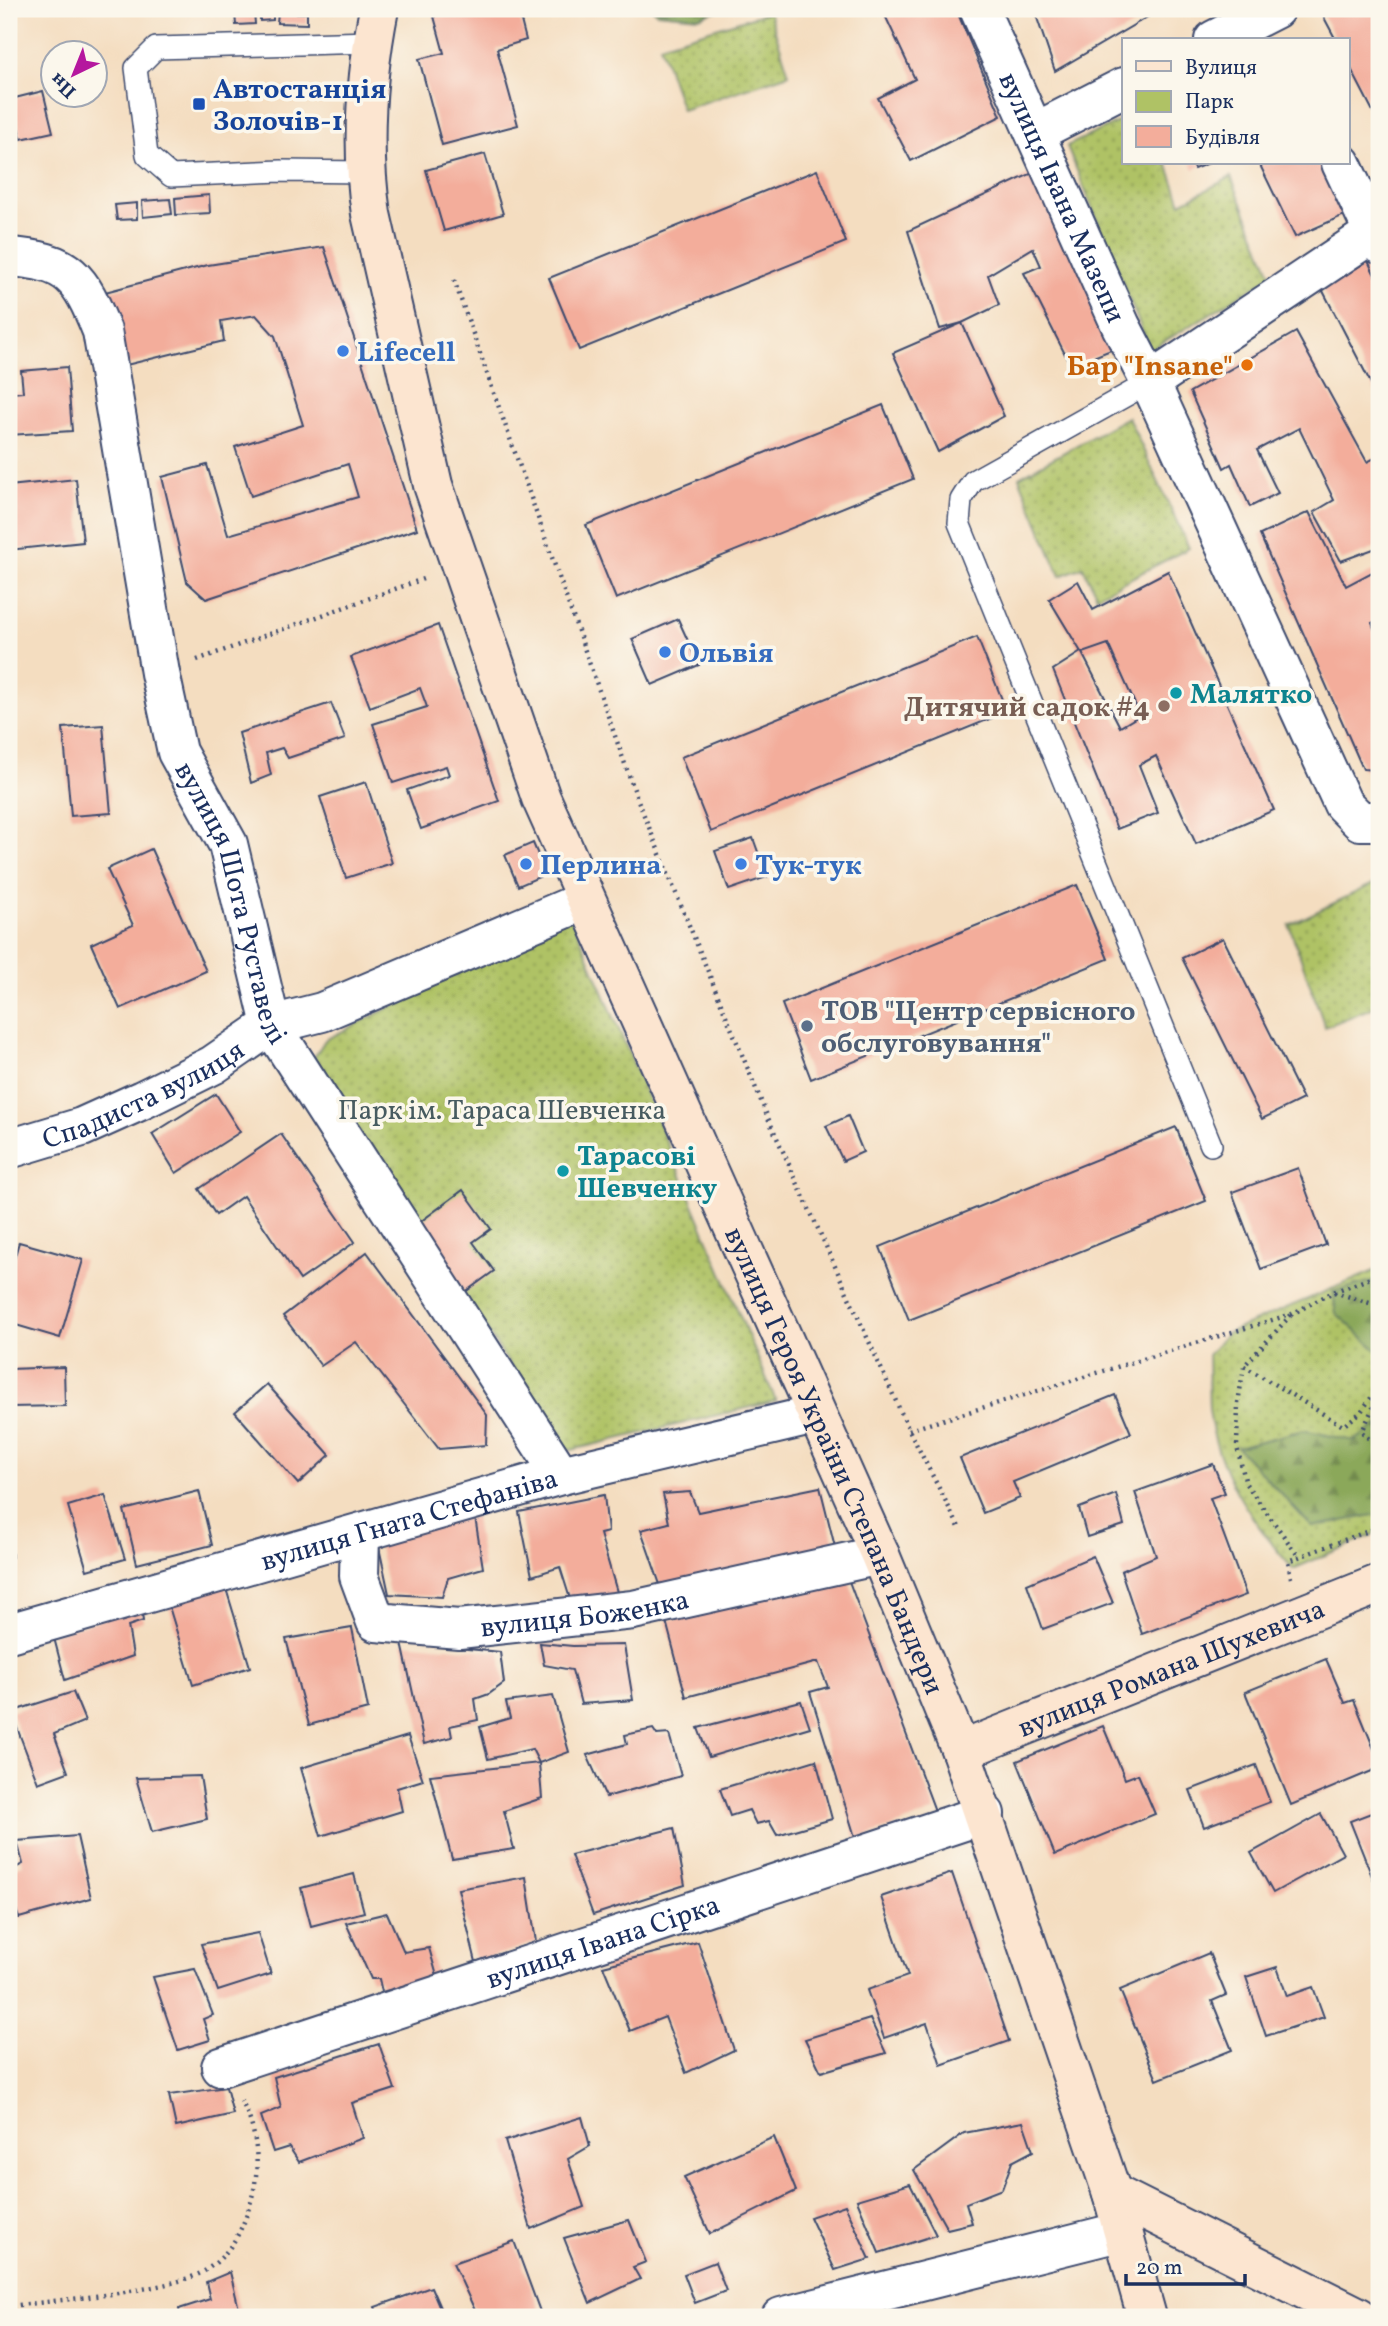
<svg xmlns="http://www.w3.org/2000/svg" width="1388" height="2326" font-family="Vollkorn,serif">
	<defs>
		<pattern id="green-dots" width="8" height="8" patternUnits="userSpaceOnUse" patternTransform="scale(1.75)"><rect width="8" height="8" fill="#afc265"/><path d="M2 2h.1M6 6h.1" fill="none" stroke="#8e9e56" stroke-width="1.8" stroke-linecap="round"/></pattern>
		<pattern id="forest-firs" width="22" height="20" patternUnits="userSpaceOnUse" patternTransform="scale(1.75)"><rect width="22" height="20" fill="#8ba85a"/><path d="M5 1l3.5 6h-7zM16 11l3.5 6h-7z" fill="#71894e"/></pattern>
	</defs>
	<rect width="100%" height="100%" fill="#fbf7ec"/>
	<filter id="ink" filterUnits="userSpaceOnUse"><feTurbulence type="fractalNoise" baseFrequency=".0143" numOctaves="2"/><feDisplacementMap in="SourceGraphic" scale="14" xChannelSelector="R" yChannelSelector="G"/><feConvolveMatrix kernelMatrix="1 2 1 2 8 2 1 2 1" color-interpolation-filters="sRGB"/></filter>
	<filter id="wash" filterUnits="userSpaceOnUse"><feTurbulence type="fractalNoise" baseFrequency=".00686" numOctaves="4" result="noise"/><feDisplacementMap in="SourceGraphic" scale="28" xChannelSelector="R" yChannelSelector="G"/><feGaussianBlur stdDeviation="1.57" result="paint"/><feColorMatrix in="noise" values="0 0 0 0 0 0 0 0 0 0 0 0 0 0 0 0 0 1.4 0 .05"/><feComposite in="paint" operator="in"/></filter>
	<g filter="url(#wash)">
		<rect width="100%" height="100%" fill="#f4ddc0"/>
		<g fill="url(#green-dots)" stroke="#657862" stroke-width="2">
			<polygon points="769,12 789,74 682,110 660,45"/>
			<polygon points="1124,119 1124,163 1167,163 1181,203 1231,177 1272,276 1150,350 1067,146"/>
			<polygon points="1128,417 1189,548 1097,596 1083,567 1060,576 1019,477"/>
			<polygon points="1379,881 1379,1005 1325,1027 1289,925"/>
			<polygon points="571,916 776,1401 567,1451 310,1064 325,1040"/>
			<path d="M1379,1269V1532L1293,1569C1253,1523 1216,1472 1209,1409C1208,1391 1209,1373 1208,1355L1227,1333Z"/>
		</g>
		<g fill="url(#forest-firs)" stroke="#536c5c" stroke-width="2">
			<polygon points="653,9 720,9 699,17 657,13"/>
			<polygon points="1379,1279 1379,1352 1336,1313 1333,1292"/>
			<polygon points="1379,1424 1379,1514 1312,1527 1237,1447 1304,1430 1354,1441"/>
		</g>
		<g id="blocks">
			<g fill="#f3ad9b" fill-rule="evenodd">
				<polygon points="432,9 518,9 526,40 497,49 518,125 442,145 419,59 444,53"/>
				<polygon points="882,9 956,9 1001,116 911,161 878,98 915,79"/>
				<polygon points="1034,9 1161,9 1055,71"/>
				<polygon points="1323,9 1379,9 1379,123 1348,63 1348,40 1336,40 1320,10"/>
				<polygon points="254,12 255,24 236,25 235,13"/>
				<polygon points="273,12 273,20 260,21 260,13"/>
				<polygon points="278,12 307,13 307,24 277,23"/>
				<polygon points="43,91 53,132 21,139 11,99"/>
				<polygon points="485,154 503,214 444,231 426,170"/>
				<polygon points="1191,163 1209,163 1194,169"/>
				<polygon points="1259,163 1324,163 1349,213 1295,237"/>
				<polygon points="817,170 846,242 579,350 549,278"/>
				<polygon points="1039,170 1116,348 1071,366 1024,273 1041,266 1033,248 988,275 999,305 962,323 940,329 908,231"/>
				<polygon points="209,195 210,213 176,215 175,198"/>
				<polygon points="170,199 172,214 143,217 142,201"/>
				<polygon points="137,203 137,219 117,220 115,205"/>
				<polygon points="324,247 417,529 206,599 187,582 162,477 207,465 228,535 358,497 348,464 251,496 235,447 303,425 275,336 256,315 221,321 224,341 118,367 105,292 208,265"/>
				<polygon points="1368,261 1379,283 1377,395 1322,289"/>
				<polygon points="962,323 1004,416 938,452 893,353"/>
				<polygon points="1296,332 1367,462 1379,456 1379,547 1341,561 1314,512 1334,500 1299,428 1257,450 1278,493 1250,507 1231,464 1224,468 1190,392"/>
				<polygon points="67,367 72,431 9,435 9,393 23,392 21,371"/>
				<polygon points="883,405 913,479 616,599 586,525"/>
				<polygon points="76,479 83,542 9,550 9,486"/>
				<polygon points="1309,512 1346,586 1374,571 1379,579 1379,619 1372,623 1379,641 1379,768 1376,770 1363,769 1260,535"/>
				<path d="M1168,571L1274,810L1196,844L1156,756L1139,765L1158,813L1117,829L1053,670L1081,652L1049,599L1078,581L1093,610ZM1108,644L1140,715L1120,727L1082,653Z"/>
				<polygon points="678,619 699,665 652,685 632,639"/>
				<polygon points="438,625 499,801 421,829 407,790 449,775 446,766 393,783 373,724 427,707 420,688 370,707 351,657"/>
				<polygon points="977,637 1007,712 711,832 681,757"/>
				<polygon points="331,703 345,739 288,758 282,748 266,753 271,775 251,783 239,733"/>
				<polygon points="103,725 111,813 71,816 63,728"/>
				<polygon points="366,782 392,863 346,878 320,797"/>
				<polygon points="753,838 767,877 729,890 715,851"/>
				<polygon points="533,843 546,874 518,886 505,855"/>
				<polygon points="151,849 206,971 120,1009 91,944 133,925 107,869"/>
				<polygon points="1077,885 1108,959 811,1079 782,1004"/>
				<polygon points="1223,938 1303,1099 1262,1119 1182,958"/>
				<polygon points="216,1094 240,1132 176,1173 152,1134"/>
				<polygon points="848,1116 863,1152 843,1161 826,1126"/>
				<polygon points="1176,1127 1206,1201 909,1320 880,1247"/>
				<polygon points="281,1134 355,1242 300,1280 243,1196 216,1215 199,1189"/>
				<polygon points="1298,1168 1326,1245 1261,1269 1232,1192"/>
				<polygon points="463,1190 491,1229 473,1242 494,1271 461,1295 412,1228"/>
				<polygon points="19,1242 83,1260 60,1338 9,1323 9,1277"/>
				<polygon points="367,1252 487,1415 486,1445 439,1449 356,1342 321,1366 283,1316"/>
				<polygon points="64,1367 65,1406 9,1407 9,1369"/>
				<polygon points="267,1384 330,1455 298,1484 235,1412"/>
				<polygon points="1115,1395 1131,1433 1013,1482 1020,1498 983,1513 960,1458"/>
				<polygon points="1213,1464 1225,1493 1210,1498 1246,1595 1142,1634 1121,1571 1156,1556 1135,1492"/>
				<polygon points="820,1487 835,1547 663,1593 641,1530 669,1523 663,1494 690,1492 698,1512"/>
				<polygon points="199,1491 212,1545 137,1564 124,1510"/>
				<polygon points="1116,1494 1124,1525 1087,1537 1079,1508"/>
				<polygon points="105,1495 125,1559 87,1570 68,1506"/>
				<polygon points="604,1495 608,1532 600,1534 619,1599 572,1605 560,1567 532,1576 519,1512"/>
				<polygon points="475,1517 483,1568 448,1578 442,1597 389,1594 377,1538"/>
				<polygon points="9,1530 11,1530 12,1557 9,1557"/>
				<polygon points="1093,1556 1113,1603 1043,1629 1027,1584"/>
				<polygon points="847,1576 935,1811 856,1840 810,1692 828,1687 818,1662 686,1697 666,1621"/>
				<polygon points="224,1582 250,1667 193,1685 167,1600"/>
				<polygon points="141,1608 143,1621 128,1626 133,1656 65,1680 53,1634"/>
				<polygon points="352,1628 368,1709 309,1725 286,1639"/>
				<polygon points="402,1643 500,1652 504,1683 489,1694 475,1699 478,1720 450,1726 452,1737 424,1744"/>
				<polygon points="540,1643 573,1646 624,1645 633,1700 581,1704 572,1670 544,1665"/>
				<polygon points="1326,1659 1345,1703 1354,1700 1379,1761 1379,1768 1291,1805 1245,1692"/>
				<polygon points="73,1692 85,1721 54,1734 68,1772 38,1783 11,1712"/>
				<polygon points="553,1696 569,1752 539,1763 532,1749 488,1759 480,1727 510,1718 506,1702"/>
				<polygon points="801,1701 810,1727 709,1757 698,1728"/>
				<polygon points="1103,1726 1125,1779 1138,1774 1155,1814 1055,1855 1017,1761"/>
				<polygon points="653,1729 657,1735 669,1734 681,1776 606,1797 587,1755 627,1744 625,1735"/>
				<polygon points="408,1736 423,1780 397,1788 402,1811 321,1836 301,1768"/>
				<polygon points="816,1760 832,1819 777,1835 769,1821 756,1824 749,1810 730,1816 720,1789"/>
				<polygon points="539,1763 542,1798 504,1811 514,1849 452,1859 430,1775"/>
				<polygon points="1256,1765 1270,1802 1204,1827 1190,1790"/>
				<polygon points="200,1776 207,1819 152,1832 136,1778"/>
				<polygon points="1379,1810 1379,1894 1350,1821"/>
				<polygon points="1321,1814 1343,1854 1273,1893 1251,1853"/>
				<polygon points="674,1828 685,1885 593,1915 571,1855"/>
				<polygon points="77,1836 91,1898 19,1918 9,1889 9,1871 23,1864 17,1841"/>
				<polygon points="952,1873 1009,2041 941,2065 927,2023 884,2038 867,1990 908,1976 881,1897"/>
				<polygon points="354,1874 364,1912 311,1926 301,1888"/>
				<polygon points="526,1877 536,1942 476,1962 458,1889"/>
				<polygon points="387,1913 404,1952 429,1948 437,1976 382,1992 379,1979 371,1979 346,1923"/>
				<polygon points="258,1933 271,1974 218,1991 201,1944"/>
				<polygon points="698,1942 734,2050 686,2073 665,2017 630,2031 603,1966"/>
				<polygon points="1209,1953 1226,1995 1212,2001 1232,2050 1157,2080 1120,1990"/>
				<polygon points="1277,1967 1287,1996 1313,1987 1324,2017 1266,2036 1246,1977"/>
				<polygon points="195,1969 213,2015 203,2019 210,2040 178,2050 153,1977"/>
				<polygon points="870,2019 886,2053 821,2072 805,2039"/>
				<polygon points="379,2044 395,2089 352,2103 363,2138 299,2162 289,2147 273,2152 261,2116 281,2108 274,2077"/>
				<polygon points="226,2087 233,2114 176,2127 169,2095"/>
				<polygon points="582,2117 590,2146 568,2159 584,2207 531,2229 505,2141"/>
				<polygon points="1023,2122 1033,2151 1012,2162 1002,2189 966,2203 972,2223 947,2229 914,2170 964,2133"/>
				<polygon points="774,2137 796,2191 710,2234 684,2177"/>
				<polygon points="910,2184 936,2235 879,2253 857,2200"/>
				<polygon points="845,2205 870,2259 835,2270 810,2217"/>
				<polygon points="629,2220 646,2262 633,2267 640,2279 590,2303 564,2238"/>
				<polygon points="514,2241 542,2317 478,2317 453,2263"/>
				<polygon points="715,2262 726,2291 695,2303 684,2274"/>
				<polygon points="230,2272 241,2317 180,2317 179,2309 210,2299 206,2282"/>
				<polygon points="431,2287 444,2317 379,2317 375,2307"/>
			</g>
		</g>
	</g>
	<g filter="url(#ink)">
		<use href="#blocks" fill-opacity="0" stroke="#3c496d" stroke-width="2"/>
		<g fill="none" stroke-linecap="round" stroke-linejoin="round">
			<defs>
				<g id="lane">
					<polyline points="365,172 281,171 171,176 147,155 136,68 156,48 372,42"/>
					<polyline points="1150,382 973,481 961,500 959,523 1211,1145"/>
				</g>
				<g id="street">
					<path id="s1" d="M979,9L1121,326L1150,382L1343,804L1360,821H1379"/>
					<polyline points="1214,40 1275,9"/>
					<polyline points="1036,132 1124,87"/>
					<polyline points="1341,163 1379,244"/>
					<path id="s2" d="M9,257C70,261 80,277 102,331L160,673L177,752L228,844L271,1025L561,1475"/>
					<polyline points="1150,382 1379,229"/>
					<path id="s3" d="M9,1149L82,1127L142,1100L213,1065L271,1025L322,1012L586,900"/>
					<path id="s4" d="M360,1534L359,1576L376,1622L459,1629L633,1610L880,1555"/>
					<path id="s5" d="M9,1633L561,1475L815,1415"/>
					<path id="s6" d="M221,2067L985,1814"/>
					<polyline points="781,2317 1123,2231"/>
				</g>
				<g id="secondary">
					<path id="s7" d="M379,9C366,75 361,147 371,214L433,485L541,798L880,1555L961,1751L1112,2193L1147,2317"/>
					<path id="s8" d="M961,1751L1379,1584"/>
					<polyline points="1112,2193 1359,2317"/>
				</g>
			</defs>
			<use href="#lane" stroke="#3c496d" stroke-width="24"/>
			<use href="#street" stroke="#3c496d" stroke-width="42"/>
			<use href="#secondary" stroke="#3c496d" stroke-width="42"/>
			<g stroke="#3c496d" stroke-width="4.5" stroke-dasharray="2 5" stroke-linecap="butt">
				<polyline points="454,280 637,798 768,1118 909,1430 959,1527"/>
				<polyline points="197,660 423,579"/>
				<polyline points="1334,1292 1379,1306"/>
				<polyline points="1291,1315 1244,1366 1238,1403 1237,1447 1246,1484 1299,1557"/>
				<polyline points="1244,1366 1343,1426 1360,1413 1379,1387"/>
				<polyline points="1379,1394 1362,1432 1379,1449"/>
				<polyline points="909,1430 1292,1314 1333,1292 1379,1275"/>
				<polyline points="1291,1578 1288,1561 1379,1527"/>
				<path d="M12,2306C55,2300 175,2291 206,2270C235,2251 247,2220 254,2189C260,2160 256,2126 241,2101"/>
			</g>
			<use href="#lane" stroke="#fff" stroke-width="21"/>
			<use href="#street" stroke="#fff" stroke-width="38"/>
			<use href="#secondary" stroke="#fce5d0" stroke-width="38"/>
		</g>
	</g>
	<rect fill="#1a4fb4" stroke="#fbf7ec" stroke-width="2.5" x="192" y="97" width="14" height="14" rx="3.5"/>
	<g fill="#3f7fe0" stroke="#fbf7ec" stroke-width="2.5">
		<circle cx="343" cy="351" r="7"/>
		<circle cx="665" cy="652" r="7"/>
		<circle cx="526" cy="864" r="7"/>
		<circle cx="741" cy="864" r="7"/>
	</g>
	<circle fill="#e8710a" stroke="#fbf7ec" stroke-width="2.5" cx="1247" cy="365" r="7"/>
	<g fill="#0f9aa8" stroke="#fbf7ec" stroke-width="2.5">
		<circle cx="1176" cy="693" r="7"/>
		<circle cx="563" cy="1171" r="7"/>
	</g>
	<circle fill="#8d6e63" stroke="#fbf7ec" stroke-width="2.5" cx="1164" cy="706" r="7"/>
	<circle fill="#5c6f8a" stroke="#fbf7ec" stroke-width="2.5" cx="807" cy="1026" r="7"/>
	<g text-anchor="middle" stroke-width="7" stroke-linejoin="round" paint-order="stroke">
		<g font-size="28" font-weight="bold" fill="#164399" stroke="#fbf7ec" text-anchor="start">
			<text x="213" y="98">Автостанція<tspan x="213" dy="32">Золочів-1</tspan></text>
		</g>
		<g font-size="28" fill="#1b2f5e" stroke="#fbf7ec">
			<text dy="10" stroke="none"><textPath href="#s1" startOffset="206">вулиця Івана Мазепи</textPath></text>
			<text dy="10" stroke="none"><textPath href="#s2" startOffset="719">вулиця Шота Руставелі</textPath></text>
			<text dy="10" stroke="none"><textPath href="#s3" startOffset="145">Спадиста вулиця</textPath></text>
			<text dy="10" stroke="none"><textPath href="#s7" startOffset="1540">вулиця Героя України Степана Бандери</textPath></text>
			<text dy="10" stroke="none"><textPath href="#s5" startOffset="416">вулиця Гната Стефаніва</textPath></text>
			<text dy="10" stroke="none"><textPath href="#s4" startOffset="301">вулиця Боженка</textPath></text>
			<text dy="10" stroke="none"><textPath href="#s8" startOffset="226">вулиця Романа Шухевича</textPath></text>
			<text dy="10" stroke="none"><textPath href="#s6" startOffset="402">вулиця Івана Сірка</textPath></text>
		</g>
		<g font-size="28" font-weight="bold" fill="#366cbe" stroke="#fbf7ec" text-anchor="start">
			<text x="357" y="361">Lifecell</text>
			<text x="679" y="662">Ольвія</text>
			<text x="540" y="874">Перлина</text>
			<text x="755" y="874">Тук-тук</text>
		</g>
		<g font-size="28" font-weight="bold" fill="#c56008" stroke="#fbf7ec" text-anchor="end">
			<text x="1233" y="375">Бар "Insane"</text>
		</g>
		<g font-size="28" font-weight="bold" fill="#0d838f" stroke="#fbf7ec" text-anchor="start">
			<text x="1190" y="703">Малятко</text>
			<text x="577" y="1165">Тарасові<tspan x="577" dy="32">Шевченку</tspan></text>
		</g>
		<g font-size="28" font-weight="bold" fill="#785e54" stroke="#fbf7ec" text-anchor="end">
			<text x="1150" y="716">Дитячий садок #4</text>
		</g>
		<g font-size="28" font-weight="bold" fill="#4e5e75" stroke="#fbf7ec" text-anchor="start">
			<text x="821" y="1020">ТОВ "Центр сервісного<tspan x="821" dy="32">обслуговування"</tspan></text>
		</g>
		<g font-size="28" fill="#475b60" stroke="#fbf7ec">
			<text x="502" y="1119">Парк ім. Тараса Шевченка</text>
		</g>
	</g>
	<rect width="1388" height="2326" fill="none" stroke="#fbf7ec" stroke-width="35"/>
	<rect x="1122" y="38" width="228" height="126" fill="#fbf7ec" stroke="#a1a7b3" stroke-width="2"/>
	<rect x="1136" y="61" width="35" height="10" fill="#fce5d0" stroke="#a1a7b3" stroke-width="2"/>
	<text x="1185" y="74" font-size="21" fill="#1b2f5e">Вулиця</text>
	<rect x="1136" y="91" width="35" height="21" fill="#afc265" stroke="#a1a7b3" stroke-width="2"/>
	<text x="1185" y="108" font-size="21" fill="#1b2f5e">Парк</text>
	<rect x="1136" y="126" width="35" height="21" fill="#f3ad9b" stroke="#a1a7b3" stroke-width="2"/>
	<text x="1185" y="144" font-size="21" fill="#1b2f5e">Будівля</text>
	<g transform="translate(74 74) rotate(223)"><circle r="33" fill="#fbf7ec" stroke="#a1a7b3" stroke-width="2"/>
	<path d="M0-5L12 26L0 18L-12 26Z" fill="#b5179e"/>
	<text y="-10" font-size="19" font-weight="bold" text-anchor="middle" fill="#1b2f5e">Пн</text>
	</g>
	<path d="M1126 2274v10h119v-10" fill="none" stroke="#1b2f5e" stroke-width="3.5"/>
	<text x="1136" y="2274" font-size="21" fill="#1b2f5e" stroke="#fbf7ec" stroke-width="5" paint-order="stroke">20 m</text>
</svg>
